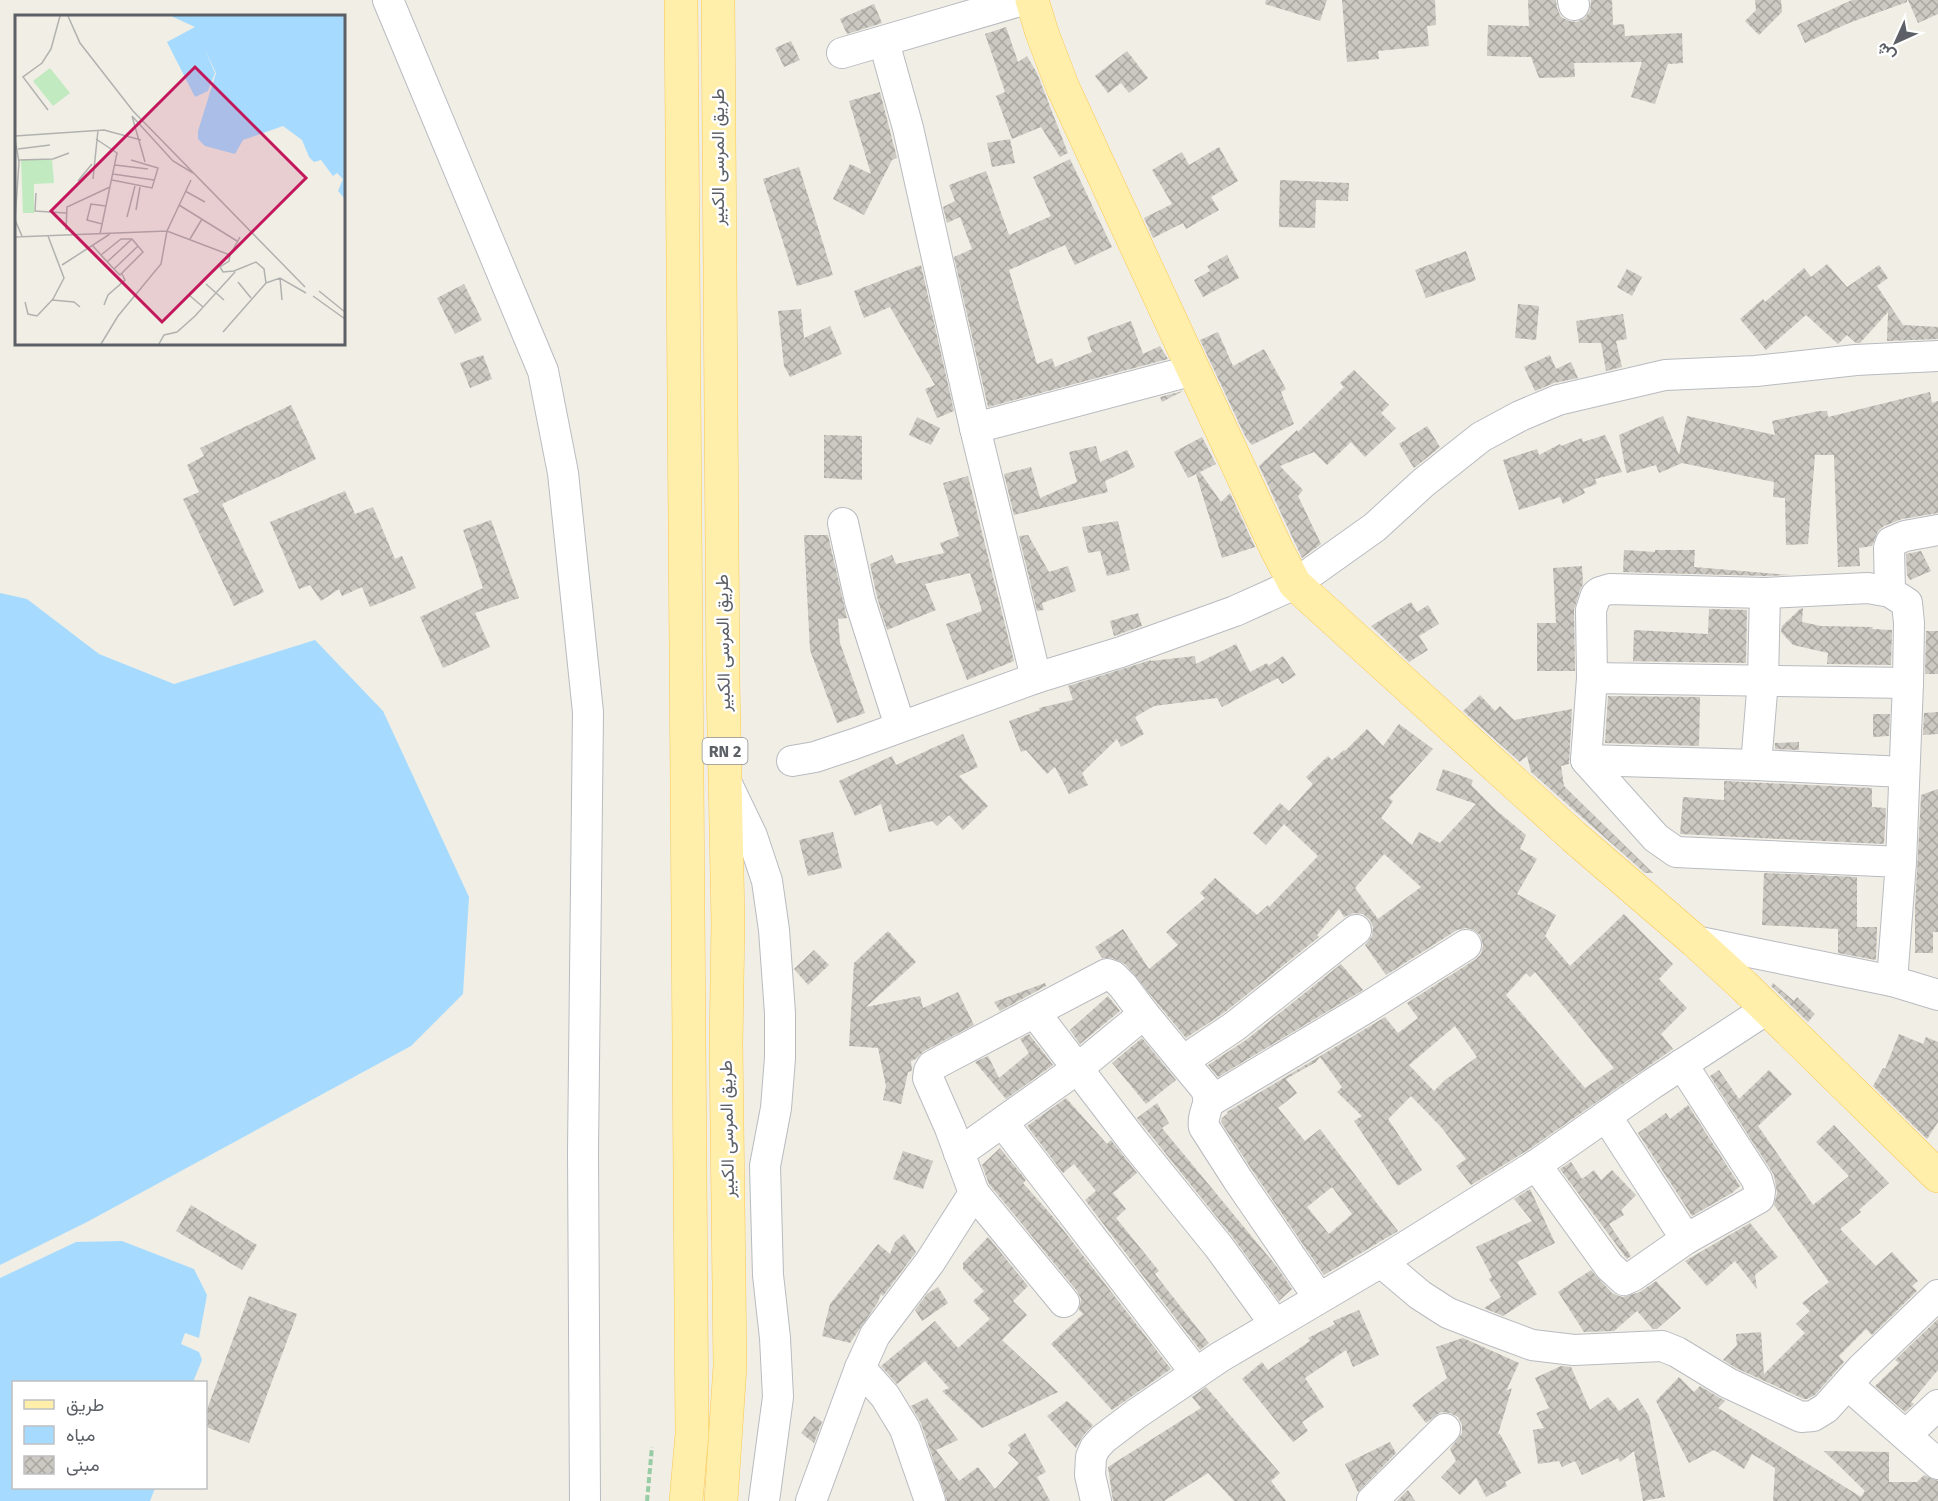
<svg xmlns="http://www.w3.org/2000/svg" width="1938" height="1501" font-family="'Fira Sans',Vazirmatn,sans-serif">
	<defs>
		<pattern id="building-cross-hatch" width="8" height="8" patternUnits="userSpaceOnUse" patternTransform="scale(1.5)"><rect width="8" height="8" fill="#ccc8c2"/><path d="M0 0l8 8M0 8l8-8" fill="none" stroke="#a9a6a1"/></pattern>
	</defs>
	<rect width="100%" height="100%" fill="#f0eee5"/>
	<g fill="#a6dbff">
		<polygon points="0,593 27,599 99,654 174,684 315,640 383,711 469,897 463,994 411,1046 87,1222 0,1265"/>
		<polygon points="122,1241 194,1269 207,1295 199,1338 185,1333 181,1344 199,1352 202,1360 193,1382 14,1382 14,1488 155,1488 150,1501 0,1501 0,1278 76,1242"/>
	</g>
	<g fill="url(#building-cross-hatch)" fill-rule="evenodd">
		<polygon points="1266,0 1327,0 1320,21 1265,4"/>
		<polygon points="1342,0 1435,0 1436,25 1427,26 1429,46 1378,51 1379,59 1347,62"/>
		<polygon points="1528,0 1556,0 1557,8 1561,17 1569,21 1577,22 1585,18 1590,11 1591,0 1612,0 1613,25 1624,24 1625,36 1682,33 1683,63 1668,64 1655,104 1631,97 1642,62 1574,63 1575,77 1539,78 1531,57 1487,56 1488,25 1529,26"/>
		<polygon points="1755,0 1781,0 1782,12 1759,35 1745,21 1756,10"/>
		<polygon points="1852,0 1907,0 1907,2 1849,23 1805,43 1797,25"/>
		<polygon points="1908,0 1938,0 1938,14 1918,23"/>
		<polygon points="874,4 882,23 847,34 840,19"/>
		<polygon points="1006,27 1018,62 1027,56 1037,73 1068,153 1060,157 1041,127 1012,139 996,96 1005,92 985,34"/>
		<polygon points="791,41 800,60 784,67 775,48"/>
		<polygon points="1127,51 1148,78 1129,93 1121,83 1108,93 1095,76"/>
		<polygon points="880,92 897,158 892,160 864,215 833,199 850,164 871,174 849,101"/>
		<polygon points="1010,139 1015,163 992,167 987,143"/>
		<polygon points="1219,147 1238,181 1211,197 1219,210 1186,229 1183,223 1153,238 1144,218 1172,204 1152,170 1182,152 1189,165"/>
		<polygon points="1070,159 1112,247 1075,265 1065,245 1009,270 1037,364 1052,358 1055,367 1092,352 1087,337 1131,321 1143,354 1160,346 1168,359 988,407 954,257 972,249 960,217 947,223 943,207 955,201 949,185 986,171 1009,235 1051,216 1033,177"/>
		<polygon points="799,167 833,275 797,286 763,179"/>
		<polygon points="1280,180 1349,183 1348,201 1316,200 1315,228 1279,227"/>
		<polygon points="1466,251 1476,280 1426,298 1415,270"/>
		<polygon points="1227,255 1239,278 1203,297 1194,280 1210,271 1207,266"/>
		<polygon points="1827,264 1847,287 1879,265 1888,278 1877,286 1903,325 1938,327 1938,339 1887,341 1888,312 1860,343 1856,343 1847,335 1838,344 1806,315 1766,350 1740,319 1763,299 1765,302 1804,268 1811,277"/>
		<polygon points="921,265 954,411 937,418 925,389 935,385 890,307 864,318 854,291"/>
		<polygon points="1627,269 1642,277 1632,296 1617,287"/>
		<polygon points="464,284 482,320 455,334 437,298"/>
		<polygon points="1518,304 1539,306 1536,340 1515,338"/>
		<polygon points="801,309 804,338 830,326 842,354 790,377 784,366 778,311"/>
		<polygon points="1623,314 1627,339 1616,341 1622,367 1606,371 1601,343 1579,343 1576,321"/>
		<polygon points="1218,332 1233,366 1264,349 1286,389 1281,392 1294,424 1252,445 1246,438 1200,340"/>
		<polygon points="483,355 492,379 470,388 460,363"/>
		<polygon points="1550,355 1556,369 1571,362 1578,378 1554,383 1535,391 1524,367"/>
		<polygon points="1354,370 1389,405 1381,413 1396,428 1365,457 1351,442 1327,465 1314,452 1280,466 1303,490 1298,496 1321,544 1302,558 1259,466 1297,430 1298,432 1344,387 1340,383"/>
		<polygon points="1183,391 1162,402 1160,397"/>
		<polygon points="1930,392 1932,403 1938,401 1938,513 1902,519 1884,526 1878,531 1872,546 1859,548 1860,566 1838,567 1834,455 1815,455 1808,544 1786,545 1785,498 1773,497 1774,482 1682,463 1659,473 1656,465 1627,473 1626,471 1619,435 1663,416 1679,455 1687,416 1775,435 1772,421 1819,411 1827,411 1828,417"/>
		<polygon points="291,405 316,459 222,504 264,592 234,606 183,499 199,492 187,465 204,456 200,448"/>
		<polygon points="917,417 940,428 931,445 909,435"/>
		<polygon points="1427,426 1440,447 1414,468 1399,444"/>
		<polygon points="824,435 862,436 862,480 824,478"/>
		<polygon points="1605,435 1622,472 1595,479 1597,484 1583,489 1585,493 1563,504 1560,497 1519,510 1503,460 1537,449 1539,455 1560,444 1561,446 1582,438 1583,442"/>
		<polygon points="1202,437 1216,464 1200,472 1221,502 1230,493 1255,547 1222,558 1196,474 1188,478 1174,452"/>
		<polygon points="1096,446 1100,462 1127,450 1135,467 1105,481 1108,492 1014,515 1004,474 1031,467 1040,498 1077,482 1069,452"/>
		<polygon points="968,476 1014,661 967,680 946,624 982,611 970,573 925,584 936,610 887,630 877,597 870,564 892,555 896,564 944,553 940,543 959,536 943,483"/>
		<polygon points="345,491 355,514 373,507 395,559 402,556 416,588 370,607 362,587 342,596 339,589 321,601 310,585 299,589 270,522"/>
		<polygon points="491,520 519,598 475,613 490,647 443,668 420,617 483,588 463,530"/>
		<polygon points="1118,521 1130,570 1107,576 1100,551 1088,553 1082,527"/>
		<polygon points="804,535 828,535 847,618 838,619 840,643 865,713 837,723 810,650"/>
		<polygon points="1028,535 1049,572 1068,566 1076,591 1042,603 1044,610 1037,611 1019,536"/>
		<polygon points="1624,550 1655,552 1655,550 1695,550 1694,567 1789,575 1765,576 1623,572"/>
		<polygon points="1921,551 1931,571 1910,580 1907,575 1906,554"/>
		<polygon points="1582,566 1583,584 1580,590 1574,610 1575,671 1537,671 1537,623 1556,623 1553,568"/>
		<polygon points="1411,602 1417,612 1428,605 1439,624 1419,636 1428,650 1409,662 1371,626"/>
		<polygon points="1803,608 1802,622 1821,626 1873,627 1872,629 1892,630 1891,665 1827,664 1828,653 1793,645 1781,632 1782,626 1800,609"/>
		<polygon points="1709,609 1747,610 1746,663 1620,661 1633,661 1634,630 1708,634"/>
		<polygon points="1138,613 1142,626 1114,636 1110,621"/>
		<polygon points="1926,631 1938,631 1938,674 1925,674"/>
		<polygon points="1236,644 1250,672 1267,663 1268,666 1283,656 1296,675 1282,684 1278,678 1222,707 1217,698 1154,706 1135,717 1144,734 1121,747 1117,739 1082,773 1088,785 1069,794 1055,767 1047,774 1026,750 1021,752 1009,721 1040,710 1039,708 1073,700 1068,686 1151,660 1151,661 1195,656 1196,664"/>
		<polygon points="1480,695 1495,711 1500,706 1514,720 1572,709 1569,764 1561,766 1564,786 1653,873 1645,873 1531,772 1527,756 1520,762 1463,711"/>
		<polygon points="1608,696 1700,697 1699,746 1605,743"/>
		<polygon points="1938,712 1938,734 1923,735 1924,713"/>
		<polygon points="1873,714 1890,714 1889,736 1873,737"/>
		<path d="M1399,724L1433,749L1389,798L1393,801L1381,818L1412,845L1419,832L1440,843L1476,804L1436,790L1443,769L1473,780L1471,785L1496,810L1526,835L1520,849L1537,859L1517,894L1556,915L1545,936L1570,966L1624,914L1673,964L1659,979L1687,1008L1661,1034L1673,1049L1528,1150L1471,1185L1456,1166L1466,1159L1441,1127L1411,1096L1388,1119L1422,1170L1398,1186L1354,1121L1362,1116L1337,1092L1342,1087L1320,1057L1316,1062L1286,1079L1297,1093L1278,1108L1305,1141L1320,1129L1398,1231L1324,1275L1252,1170L1221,1122L1222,1118L1228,1113L1227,1112L1385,1017L1398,1033L1418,1018L1407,1003L1476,959L1481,954L1483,945L1480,935L1473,930L1466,928L1457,930L1386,975L1365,945L1372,936L1373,927L1370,920L1363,914L1354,913L1344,917L1339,909L1317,935L1319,937L1225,1012L1186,1038L1125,964L1112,958H1102L1095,947L1123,929L1149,969L1178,945L1166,932L1205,898L1200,893L1215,878L1257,915L1268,905L1269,907L1318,856L1284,824L1266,845L1253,833L1280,803L1289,811L1313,784L1306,777L1328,756L1332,760L1344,750L1345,751L1367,729L1383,746ZM1384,854L1421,887L1378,919L1355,888ZM1535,972L1614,1068L1585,1088L1506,995L1526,973L1530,977ZM1455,1026L1477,1057L1445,1080L1434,1091L1409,1065ZM1332,1187L1352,1214L1329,1234L1307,1207Z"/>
		<polygon points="963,734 978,767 959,776 988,806 963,830 949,815 937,826 932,821 889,832 881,804 855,816 839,781 892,756 896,765"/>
		<polygon points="1799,742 1799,750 1775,749 1775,743"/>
		<polygon points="1724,781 1872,788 1872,807 1886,808 1884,844 1680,834 1683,797 1724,800"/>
		<polygon points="1938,789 1938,932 1933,932 1933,953 1915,953 1915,908 1921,795"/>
		<polygon points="833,832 842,868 808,876 799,840"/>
		<polygon points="1764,873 1857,877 1857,927 1877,927 1876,960 1838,953 1838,929 1762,925"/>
		<polygon points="888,931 916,962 866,1007 920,996 923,1008 958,992 974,1025 924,1051 916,1059 911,1061 912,1071 908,1072 901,1104 883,1100 886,1086 878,1048 849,1046 854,963"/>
		<polygon points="814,950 829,965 808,985 794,969"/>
		<polygon points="1341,964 1363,990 1218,1077 1208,1065 1246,1040"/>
		<polygon points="1045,983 1046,986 1000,1011 994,1002"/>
		<polygon points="1773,983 1794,1001 1797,997 1815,1014 1808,1022 1771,986"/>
		<polygon points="1108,996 1120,1011 1080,1044 1070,1030"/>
		<polygon points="1029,1034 1053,1065 1006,1099 975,1062 988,1056 999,1078 1029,1053 1020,1039"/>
		<polygon points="1899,1034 1923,1044 1926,1037 1938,1042 1938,1122 1927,1139 1873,1086 1883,1068 1885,1069"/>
		<polygon points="1142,1038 1176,1080 1146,1104 1112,1063"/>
		<polygon points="1719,1070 1739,1099 1769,1070 1792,1094 1758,1126 1813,1205 1849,1176 1816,1142 1834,1125 1889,1183 1859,1210 1861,1212 1840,1229 1876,1266 1892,1252 1918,1281 1912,1286 1917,1291 1872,1335 1866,1329 1839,1356 1844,1362 1815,1395 1807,1399 1804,1399 1736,1368 1723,1360 1737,1345 1736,1334 1761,1332 1764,1374 1805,1333 1796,1324 1810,1311 1802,1303 1829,1282 1774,1205 1777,1193 1774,1175 1710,1076"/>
		<polygon points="1066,1098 1107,1144 1111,1140 1137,1173 1113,1193 1126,1209 1116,1218 1159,1271 1155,1274 1209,1343 1200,1350 1085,1200 1096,1191 1074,1164 1063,1173 1027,1126"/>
		<polygon points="1157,1103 1169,1123 1162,1128 1277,1267 1292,1289 1279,1301 1232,1236 1137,1118"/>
		<polygon points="1688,1105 1740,1186 1732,1193 1692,1216 1638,1133 1666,1113 1670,1119"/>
		<polygon points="1000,1148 1026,1180 1023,1183 1054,1218 1171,1369 1112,1410 1051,1344 1083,1314 1079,1310 1081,1299 1077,1291 989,1184 982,1165"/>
		<polygon points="903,1151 933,1161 923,1189 893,1179"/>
		<polygon points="1571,1162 1582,1179 1594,1170 1601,1180 1612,1170 1636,1195 1621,1210 1624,1215 1609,1224 1631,1256 1627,1259 1560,1169"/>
		<polygon points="1530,1189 1555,1243 1517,1262 1537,1294 1503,1316 1484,1308 1501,1297 1489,1279 1492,1277 1476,1247 1532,1221 1514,1199"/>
		<polygon points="191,1205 257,1245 242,1270 176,1231"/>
		<polygon points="1750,1223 1778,1257 1755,1275 1757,1289 1735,1261 1707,1286 1685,1261"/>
		<polygon points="904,1234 916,1252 883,1296 881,1294 878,1302 850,1343 822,1336 830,1304 878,1244 890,1254 895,1242"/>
		<polygon points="988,1237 1028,1286 1013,1301 1027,1315 1002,1340 1058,1392 982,1428 942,1391 949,1388 925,1361 897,1384 881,1366 935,1321 958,1348 990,1319 973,1301 984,1291 963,1269 963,1263"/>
		<polygon points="1591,1270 1612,1293 1622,1297 1640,1292 1656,1281 1681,1308 1657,1329 1653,1329 1637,1311 1614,1331 1584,1332 1558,1292"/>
		<polygon points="938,1287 948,1303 922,1321 915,1310 927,1294"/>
		<polygon points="249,1296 297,1314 249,1443 206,1427 206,1412"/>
		<polygon points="1359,1310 1379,1355 1353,1367 1346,1350 1305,1378 1324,1407 1302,1422 1308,1431 1293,1442 1242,1379 1262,1362 1268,1370 1310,1341 1308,1338 1335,1324 1333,1321"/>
		<polygon points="1938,1319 1938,1370 1911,1402 1914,1404 1905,1412 1875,1386 1899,1363 1895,1360"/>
		<polygon points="1463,1338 1519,1363 1506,1391 1512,1388 1498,1434 1500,1434 1521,1473 1505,1482 1507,1486 1486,1497 1476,1478 1460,1495 1441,1477 1456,1461 1450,1449 1462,1433 1462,1425 1458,1417 1450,1413 1441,1412 1426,1423 1412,1405 1447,1378 1436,1347"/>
		<polygon points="1561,1366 1571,1367 1590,1410 1608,1397 1619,1411 1638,1398 1649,1416 1665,1497 1643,1501 1634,1451 1620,1462 1618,1458 1582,1475 1575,1461 1562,1467 1559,1461 1538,1464 1533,1430 1544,1428 1536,1413 1549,1408 1535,1378"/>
		<polygon points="1679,1377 1694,1392 1700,1386 1725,1401 1718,1408 1861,1497 1865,1491 1824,1451 1889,1452 1889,1482 1917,1482 1924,1475 1938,1481 1938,1501 1773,1501 1775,1468 1752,1454 1744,1469 1714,1450 1689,1463 1656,1401"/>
		<polygon points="1206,1387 1280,1473 1271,1481 1286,1501 1234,1501 1208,1473 1164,1501 1113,1501 1108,1467 1201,1408 1192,1397"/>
		<polygon points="927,1398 958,1440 936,1450 959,1481 978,1467 995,1489 1019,1463 1008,1453 1011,1449 1008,1445 1025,1433 1046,1472 1037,1477 1050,1501 947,1501 921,1423 911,1406"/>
		<polygon points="1067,1401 1093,1425 1082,1437 1076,1448 1047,1416"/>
		<polygon points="814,1416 822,1422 814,1443 801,1433"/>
		<polygon points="1390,1442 1396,1453 1358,1492 1345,1464"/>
		<polygon points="1408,1490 1415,1501 1397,1501"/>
	</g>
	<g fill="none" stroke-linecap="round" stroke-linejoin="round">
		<defs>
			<g id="minor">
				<polyline points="388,0 543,371 563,473 588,712 583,1152 585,1501"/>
				<polyline points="1573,0 1574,5"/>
				<polyline points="884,42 908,128 975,428 1036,678"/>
				<polyline points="842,53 1023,0"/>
				<polyline points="975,428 1194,370"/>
				<polyline points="843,523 860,601 900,726"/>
				<polyline points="1890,592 1889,548 1891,542 1905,536 1938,530"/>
				<polyline points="1592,678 1908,683"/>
				<polyline points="1586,760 1756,765 1904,772"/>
				<polyline points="792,761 815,757 854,744 1036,678 1121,652 1235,611 1295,584 1375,527 1423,483 1481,437 1520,416 1558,400 1665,375 1756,371 1856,360 1938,356"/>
				<polyline points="1756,765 1763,680 1765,593"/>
				<polyline points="727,784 752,836 767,881 774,930 780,1013 780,1058 776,1108 765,1166 768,1275 775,1338 778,1397 764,1501"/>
				<polyline points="1695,941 1892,981 1938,995"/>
				<polyline points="1892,981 1901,862 1908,683 1909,623 1907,603 1890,592 1868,588 1765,593 1610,589 1600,592 1596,595 1591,610 1592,678 1586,760 1656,838 1676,852 1901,862"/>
				<polyline points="1035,1013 1133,1141 1219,1247 1275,1324"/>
				<polyline points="1183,1061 1235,1026 1356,930"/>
				<polyline points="1209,1102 1366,1008 1466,945"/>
				<polyline points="1606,1116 1686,1239"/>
				<polyline points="1003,1123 1196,1373"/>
				<polyline points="959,1153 1077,1069 1144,1014"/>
				<polyline points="1536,1165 1609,1266 1624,1280 1633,1276 1686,1239 1759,1198 1760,1191 1757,1180 1682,1064"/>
				<polyline points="1381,1262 1420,1295 1448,1313 1489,1329 1532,1345 1574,1350 1662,1346 1677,1352 1728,1383 1801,1417 1813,1416 1826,1408 1862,1368 1938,1295"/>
				<path d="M1064,1302L974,1193L950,1128L928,1078L929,1071L932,1066L943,1060L1107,974L1113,976L1123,986L1144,1014L1205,1088C1214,1105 1201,1112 1204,1127L1238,1180L1319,1298"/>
				<polyline points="860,1368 885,1396 905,1429 930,1501"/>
				<polyline points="1848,1385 1938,1464"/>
				<polyline points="1906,1435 1938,1405"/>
				<polyline points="811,1501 860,1368 875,1335 930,1262 974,1193"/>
				<polyline points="1096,1501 1090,1475 1091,1457 1095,1448 1103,1439 1136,1414 1220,1357 1381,1262 1536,1165 1652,1084 1767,1009"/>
				<polyline points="1372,1501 1445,1429"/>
			</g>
			<g id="major">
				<polyline points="681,0 692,1434 686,1501"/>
				<polyline points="718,0 723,682 728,922 726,1044 730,1366 721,1501"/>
				<polyline points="1032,0 1042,33 1063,88 1277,550 1295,584 1573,836 1695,941 1744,986 1938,1176"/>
			</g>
		</defs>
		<use href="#minor" stroke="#b8bbc0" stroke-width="32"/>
		<use href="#major" stroke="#fdc851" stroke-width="34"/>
		<polyline stroke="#98cca5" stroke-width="4" stroke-dasharray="6 3" stroke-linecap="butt" points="647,1501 652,1447"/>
		<use href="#minor" stroke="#fff" stroke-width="30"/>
		<use href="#major" stroke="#ffefab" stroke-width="33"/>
	</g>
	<g text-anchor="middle" stroke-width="5" stroke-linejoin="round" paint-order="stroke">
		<rect fill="#fff" stroke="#8e9095" stroke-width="1.5" x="702.5" y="738" width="45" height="26" rx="4.5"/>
		<g font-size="16" font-weight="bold" fill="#5d6167">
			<text x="725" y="757">RN 2</text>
		</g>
		<g font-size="18" fill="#5d6167" stroke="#fff">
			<text transform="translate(718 157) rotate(-90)" y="6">طريق المرسى الكبير</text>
			<text transform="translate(723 643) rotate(-91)" y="6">طريق المرسى الكبير</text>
			<text transform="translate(727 1129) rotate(-91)" y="6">طريق المرسى الكبير</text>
		</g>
	</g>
	<g transform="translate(15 15)">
		<rect width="330" height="330" fill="#f0eee5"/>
		<path d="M35,53L55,78L38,91L18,66Z" fill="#c1eac0"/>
		<path d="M37,144L39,168L19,169V198H8L6,145Z" fill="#c1eac0"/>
		<path d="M156,1H330V184L323,176L328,164L322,158L318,161L306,145L299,147L294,142L287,125L268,111L228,125L220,139L190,131L183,124V116L201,58L189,33L200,58L193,76L180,82L152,27L180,12Z" fill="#a6dbff"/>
		<path fill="none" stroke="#b1b2af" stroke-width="1.5" d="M53,1L65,28L118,96L290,272M33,95L8,62L27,48L36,34L45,1M117,101L158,146L178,158M117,101L130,147M0,121L89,115L126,125M0,124L4,147L0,205L7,221M81,124L102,138L85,219M3,134L35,130M4,145L38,144L54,138M100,150L133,154M98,159L139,165M78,164L83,115M97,165L137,173L143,153L116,145M63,166L77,149M170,176L190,187M21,178L20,196L51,198M164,190L222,226M121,195L125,172M112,202L120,171M87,209L72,205L76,189L91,191M51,215L52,192L95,172M0,222L152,216L215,240L214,246L205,252L208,257L219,256L241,247L249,254L251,268L265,263L291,278M175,224L187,204M78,231L86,240L99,254L105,260L128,237L117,224H106L86,240M215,240L225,222M92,247L117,224M47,250L95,219M99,254L123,231M265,263L267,285M223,267L236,283M191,269L209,285M304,276L330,297M174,280L188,292M298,281L330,304M37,285L59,287L65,292M10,287L13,299L22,301L38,284L49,263L33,221M89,290L93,280L110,265L107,259M208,317L251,268M86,329L103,301L146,249L152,216L176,165M144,329L149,320L162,317L180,301L220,257"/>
		<path fill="#c2185b" fill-opacity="0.15" stroke="#c2185b" stroke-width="3" d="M180,52L291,163L147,307L36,196Z"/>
		<rect width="330" height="330" fill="none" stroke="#5d6167" stroke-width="3"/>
	</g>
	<rect x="12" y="1381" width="195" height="108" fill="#ffffff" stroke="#bec0c2" stroke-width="1.5"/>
	<rect x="24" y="1400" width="30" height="9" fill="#ffefab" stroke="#bec0c2" stroke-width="1.5"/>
	<text x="66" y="1411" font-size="18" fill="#5d6167">طريق</text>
	<rect x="24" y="1426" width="30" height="18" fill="#a6dbff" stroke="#bec0c2" stroke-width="1.5"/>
	<text x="66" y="1441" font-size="18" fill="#5d6167">مياه</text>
	<rect x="24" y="1456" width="30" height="18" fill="url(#building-cross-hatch)" stroke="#bec0c2" stroke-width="1.5"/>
	<text x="66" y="1471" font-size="18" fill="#5d6167">مبنى</text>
	<g transform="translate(1896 42) rotate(225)" stroke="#ffffff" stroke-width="4.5" paint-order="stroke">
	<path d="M0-4.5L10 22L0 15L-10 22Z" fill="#5d6167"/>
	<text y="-9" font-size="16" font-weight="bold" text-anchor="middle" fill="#5d6167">ش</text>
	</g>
</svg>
